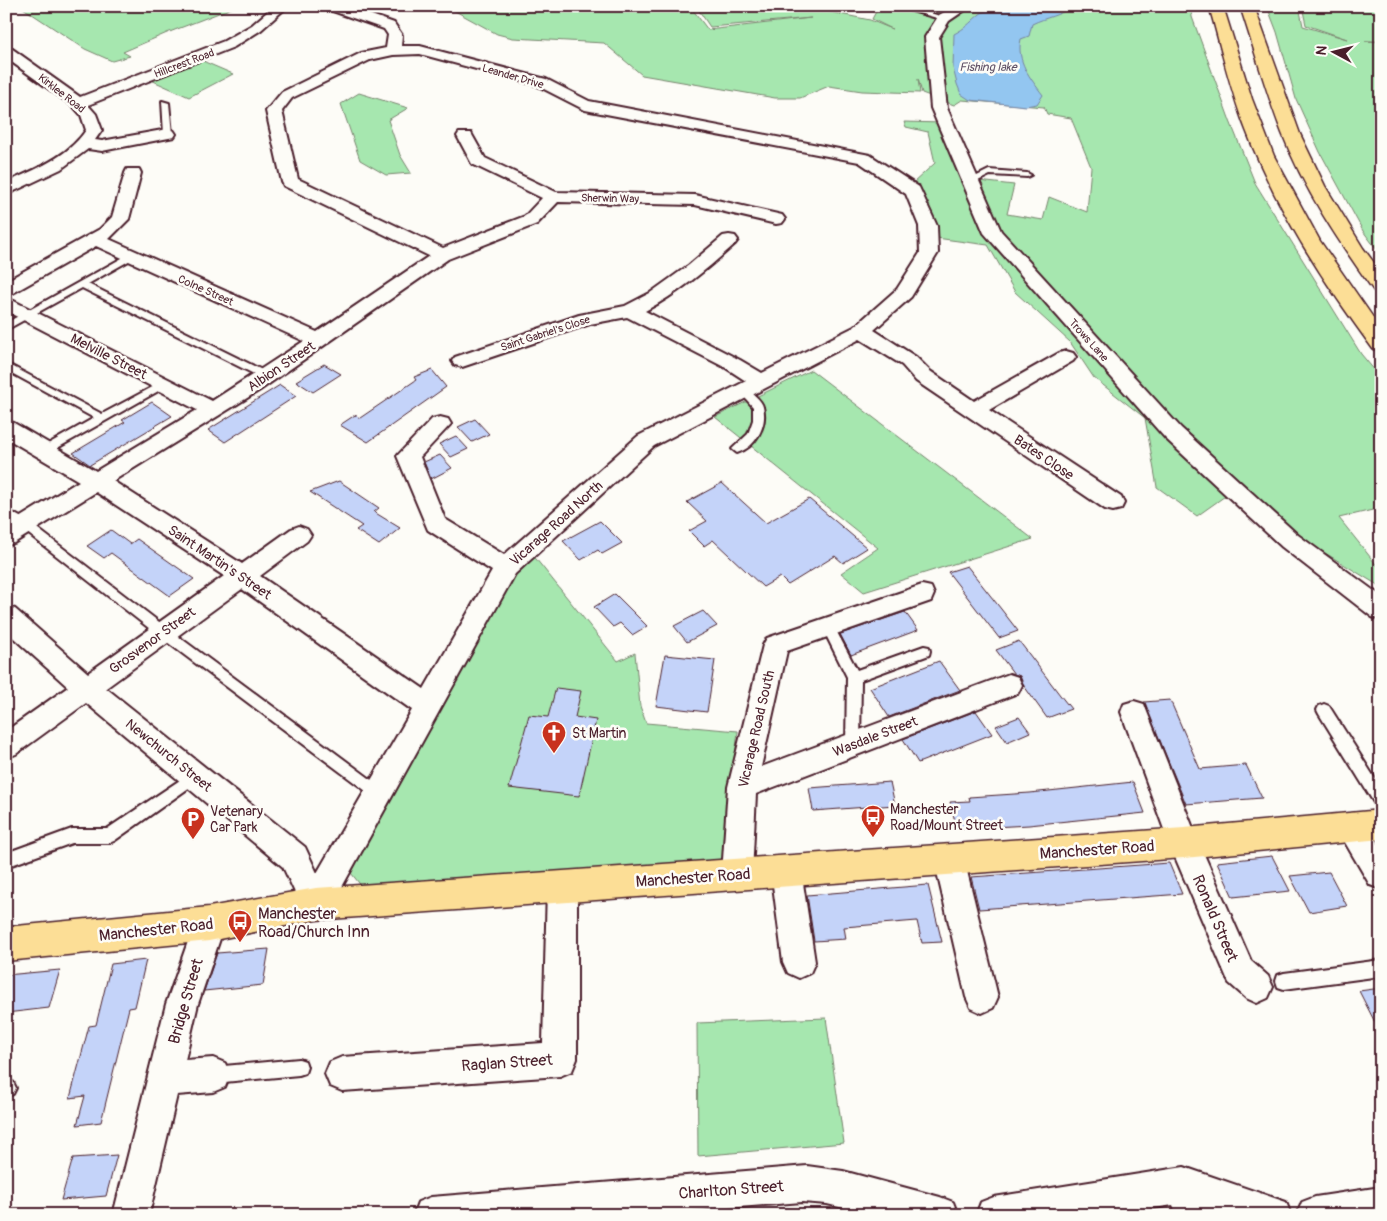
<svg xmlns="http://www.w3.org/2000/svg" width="1387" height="1221" font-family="Pangolin,sans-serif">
	<rect width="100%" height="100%" fill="#fdfcf7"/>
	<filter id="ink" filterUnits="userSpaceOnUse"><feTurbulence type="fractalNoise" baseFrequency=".02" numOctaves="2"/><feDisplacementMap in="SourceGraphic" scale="10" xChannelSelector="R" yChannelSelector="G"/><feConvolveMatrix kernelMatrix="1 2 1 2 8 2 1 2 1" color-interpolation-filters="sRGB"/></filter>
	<g filter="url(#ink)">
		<g fill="#a6e7af" stroke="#78836d">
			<polygon points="20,6 237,6 167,33 123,52 130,56 112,61 85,49"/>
			<polygon points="446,6 690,6 708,30 811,18 710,27 696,6 800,6 870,20 892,29 872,19 879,6 1191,6 1192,17 1230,121 1255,183 1361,354 1381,378 1381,508 1339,518 1379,568 1381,587 1228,494 1197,516 1157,487 1145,418 1094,378 1070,342 1015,292 988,245 936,238 913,183 935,163 928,132 906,127 904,122 943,123 978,181 1014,185 1007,214 1043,220 1049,197 1087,212 1091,167 1071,118 1047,114 1044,107 962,100 954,105 922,93 918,79 920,93 862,91 829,86 800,98 775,98 642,75 604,43 513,38 497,34"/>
			<polygon points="1267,6 1299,6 1303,26 1347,39 1306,25 1302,6 1381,6 1381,41 1365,41 1381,42 1381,255 1363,231 1320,152 1296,99 1277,32"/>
			<polygon points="198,59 233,74 189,97 151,80"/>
			<polygon points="359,93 408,108 388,120 400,155 411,173 386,175 360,160 341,104"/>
			<polygon points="811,370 1033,539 864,592 841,573 878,548 715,417"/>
			<polygon points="532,554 618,661 635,653 640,706 646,723 738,731 722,866 367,893 351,873 512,568"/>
			<polygon points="826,1018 844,1143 698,1156 697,1023"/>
		</g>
		<path fill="#93c6f0" stroke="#7683a1" d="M1002,6H1072C1060,16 1046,17 1032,24L1029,36L1021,39C1016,61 1030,78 1043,95L1037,104L1026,106L970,100L961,94L957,84L953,68L954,34C976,23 976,9 1002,6Z"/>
		<g fill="#c4d3f9" stroke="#4a1f2b">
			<polygon points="324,364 341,374 313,392 296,381"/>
			<polygon points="432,370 446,387 368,442 340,425 355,415 360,418 416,380 414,377"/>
			<polygon points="280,385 296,396 225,442 208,430"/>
			<polygon points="152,402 172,416 90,465 73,453 125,422 122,420"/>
			<polygon points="475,419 489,434 472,442 458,427"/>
			<polygon points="456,436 468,449 451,457 439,444"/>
			<polygon points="440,455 452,468 431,479 424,462"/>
			<polygon points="339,481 379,508 374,512 400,528 379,545 356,530 362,526 310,492"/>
			<polygon points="722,483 766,523 809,499 867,548 843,563 835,556 788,585 780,577 763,587 713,540 704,546 689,531 707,521 687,502"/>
			<polygon points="600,521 622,543 602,554 598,550 581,560 563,541"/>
			<polygon points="111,530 130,544 137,539 194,579 170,596 111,553 104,558 87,546"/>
			<polygon points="967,566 1001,609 1018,631 999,638 948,572"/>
			<polygon points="615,594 647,626 632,635 620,623 613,627 594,607"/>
			<polygon points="703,611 717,626 687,642 674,626"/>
			<polygon points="905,612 918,630 851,655 840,634"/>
			<polygon points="1019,641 1060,695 1071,709 1047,718 1024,686 1020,676 1014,674 996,650"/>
			<polygon points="665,655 715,660 707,712 656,706"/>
			<polygon points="939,661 960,690 889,717 870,688"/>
			<polygon points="556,688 581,691 575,717 596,720 579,796 509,788 529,715 548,717"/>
			<polygon points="1170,700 1200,769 1246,765 1262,798 1186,804 1144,702"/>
			<polygon points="976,711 992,734 918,763 903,739"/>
			<polygon points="1019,717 1030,732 1007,742 996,726"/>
			<polygon points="890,782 895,805 813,811 809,788"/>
			<polygon points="1133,782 1145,813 1029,825 957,829 950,802 970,801 969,797 1030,793"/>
			<polygon points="1272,856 1290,891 1233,897 1217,862"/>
			<polygon points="1169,863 1182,894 979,909 971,877"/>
			<polygon points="1329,872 1347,906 1309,912 1290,876"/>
			<polygon points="928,885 942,942 922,943 917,921 844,927 846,939 814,941 807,895"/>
			<polygon points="269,949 263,985 204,991 217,953"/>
			<polygon points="146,960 135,1007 129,1008 101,1122 77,1125 85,1096 70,1098 89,1026 96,1025 111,964"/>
			<polygon points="60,970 49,1008 6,1013 6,975"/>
			<polygon points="1381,988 1381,1034 1359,991"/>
			<polygon points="117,1155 106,1196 61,1200 73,1158"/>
		</g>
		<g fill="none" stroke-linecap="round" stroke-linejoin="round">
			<defs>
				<g id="lane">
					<polygon points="894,6 906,6 947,18 944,20"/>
					<polygon points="162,101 169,103 172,134 168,136 164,134"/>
					<polygon points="989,170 1027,173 1031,175 1027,177 990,175 974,183 967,181"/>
					<polygon points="131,253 134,254 134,258 88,284 270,374 270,378 262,378 82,288 6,330 6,323"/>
					<polygon points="6,363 102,414 160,383 164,382 169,385 45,455 40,451 41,448 94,418 6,370"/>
					<path d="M744,388L748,389C752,394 762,400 763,407C768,426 755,448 737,453L732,449L748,434L753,420V407L739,391Z"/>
					<polygon points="6,509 29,522 167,628 384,789 386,793 384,797 379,799 374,797 159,636 21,528 6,519"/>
					<polygon points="828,622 832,623 857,670 924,646 929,647 930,651 929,655 861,680 860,745 858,749 853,751 848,749 846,745 847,677 822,627 824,623"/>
					<polygon points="1324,704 1329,706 1381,788 1381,807 1376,806 1319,714 1317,710 1319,706"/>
					<polygon points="195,770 200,772 202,776 200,780 114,841 109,843 72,843 6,867 6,853 72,829 107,829"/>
					<polygon points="1381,960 1381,976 1284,989 1278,987 1276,981 1278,975 1284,973"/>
					<polygon points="299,1059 305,1061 307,1067 305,1073 299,1075 213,1083 207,1081 205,1075 207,1069 213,1067"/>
					<polygon points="6,1079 13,1082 16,1088 13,1094 7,1097"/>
				</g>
				<g id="street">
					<path d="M274,6H288L261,30L234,47L88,105L96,114L102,130L95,140L102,141L168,129L174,131L176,134L174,137L102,151L88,149L61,169L6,195V183C35,169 67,158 86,130L81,115L73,106L6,58V47L11,48L80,97L224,41L252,25Z"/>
					<path d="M326,6H346L394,23L402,35L401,46H420L546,79L589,101L870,155L919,187L937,226L938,253L911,297L874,330L916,357L930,371L974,401L1059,353L1066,351L1073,353L1076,357L1073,361L989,410L1121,497L1124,503L1121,509L1113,511L1105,509L916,381L902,365L860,339L654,446L515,574L327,914L316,919L305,914L283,867L86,703L16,754L6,758V731L68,687L6,631V606L15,609L88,673L224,576L96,492L14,543L6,546V526L79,481L6,438V421L14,423L96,471L197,410L6,311V297L212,401L304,341L96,246L13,293L6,295V281L100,229L112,217L125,173L127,169H139L141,173L129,219L109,239L317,332L429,256L284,186L282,182L266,111L282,92L361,53L386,48L388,35L384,29L327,9ZM420,54L536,85L585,110L859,162L906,194L919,226L920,253L897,289L854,327L762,373L740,360L645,311C679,293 707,269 735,244L738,240L735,236L729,235L723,236L689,265L650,293L625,306L579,315L455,357L452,361L455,365L462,367L590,324L627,317L726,368L746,381L638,436L504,555L445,519L420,457L451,424L448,419L440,417L432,419L397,456L428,530L492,571L424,689L260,576L307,541L311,535L307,529L299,526L291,529L242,564L113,481L260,390L448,259L537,224L558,202L695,205L776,224L782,223L785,219L782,215L695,195L556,192L485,158L471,133H459L457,136L472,164L542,198L525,216L443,248L298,179L282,111L292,98L370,60L393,55ZM242,589L412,710L317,873L305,847L106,688Z"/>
					<polygon points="955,6 971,6 949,21 939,37 947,108 1001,231 1181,428 1298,535 1381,596 1381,620 1372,617 1282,547 1165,438 984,233 931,108 925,37 939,15"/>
					<polygon points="922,585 931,587 934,594 931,601 787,651 761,767 1009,674 1018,677 1022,685 1018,693 756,794 752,874 748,884 737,888 726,884 722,874 728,787 763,645 767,638"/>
					<polygon points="1134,701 1144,704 1147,712 1199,843 1251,961 1268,976 1273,987 1268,998 1257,1003 1246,998 1229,983 1169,843 1121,712 1124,704"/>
					<polygon points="1351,814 1361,818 1381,848 1381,889 1370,885 1336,827 1341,818"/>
					<polygon points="949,845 960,849 964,859 998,997 993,1008 982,1013 971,1008 966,997 934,859 938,849"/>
					<polygon points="786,856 797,860 801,870 815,962 810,973 799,978 788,973 783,962 771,870 775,860"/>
					<polygon points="562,873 573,877 577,887 577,1059 572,1071 560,1076 342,1091 330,1086 325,1074 330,1062 342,1057 543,1043 547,887 551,877"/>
					<polygon points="209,909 220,913 225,924 198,1004 185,1060 213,1058 225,1063 230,1075 225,1087 213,1092 177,1095 149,1215 113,1215 166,1004 198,913"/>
					<polygon points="807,1166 843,1171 940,1197 953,1202 958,1215 872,1215 827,1204 802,1202 643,1215 413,1215 418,1202 431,1197"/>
					<polygon points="1184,1167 1286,1202 1291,1215 1218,1215 1213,1213 1213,1215 1177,1215 1173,1205 1111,1215 976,1215 981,1202 994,1197"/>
					<polygon points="1381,1187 1381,1215 1297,1215 1302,1202 1315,1197"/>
				</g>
				<polygon id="primary" points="1381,810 1381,839 1184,858 316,920 209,941 6,961 6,927 209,907 316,888 1184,828"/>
				<g id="highway">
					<path d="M1209,6H1223L1252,99L1274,156L1320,241L1381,329V351L1373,349C1323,281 1276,209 1246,130C1230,90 1221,47 1209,6Z"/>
					<path d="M1240,6H1254L1300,134L1325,186L1363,248L1381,272V293L1374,291C1339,242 1304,190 1282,133C1266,92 1254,48 1240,6Z"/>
				</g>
			</defs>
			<use href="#lane" stroke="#4a1f2b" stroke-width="4"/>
			<use href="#street" stroke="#4a1f2b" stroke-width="4"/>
			<use href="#primary" stroke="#4a1f2b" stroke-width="3"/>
			<use href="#highway" stroke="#4a1f2b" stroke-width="3"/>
			<use href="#lane" fill="#fdfcf7" fill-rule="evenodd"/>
			<use href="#street" fill="#fdfcf7" fill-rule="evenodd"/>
			<use href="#primary" fill="#fcde96" fill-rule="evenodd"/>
			<use href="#highway" fill="#fcde96" fill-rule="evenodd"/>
		</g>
	</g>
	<defs>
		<symbol id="church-pin" viewBox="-11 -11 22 30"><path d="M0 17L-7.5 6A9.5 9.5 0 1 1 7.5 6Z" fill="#c8321e" stroke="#fdfcf7"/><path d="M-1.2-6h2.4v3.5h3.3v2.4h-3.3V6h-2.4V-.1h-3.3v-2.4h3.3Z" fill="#fff"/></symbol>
		<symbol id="bus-pin" viewBox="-11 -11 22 30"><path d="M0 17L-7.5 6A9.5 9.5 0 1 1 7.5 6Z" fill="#c8321e" stroke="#fdfcf7"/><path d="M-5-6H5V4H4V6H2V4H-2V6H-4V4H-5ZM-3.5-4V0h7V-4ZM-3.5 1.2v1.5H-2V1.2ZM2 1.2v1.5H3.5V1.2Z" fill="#fff"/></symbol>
		<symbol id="parking-pin" viewBox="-11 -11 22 30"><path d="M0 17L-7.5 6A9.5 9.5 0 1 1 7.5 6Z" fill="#c8321e" stroke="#fdfcf7"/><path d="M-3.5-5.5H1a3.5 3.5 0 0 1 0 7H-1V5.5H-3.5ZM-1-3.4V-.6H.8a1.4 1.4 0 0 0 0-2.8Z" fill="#fff"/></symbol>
	</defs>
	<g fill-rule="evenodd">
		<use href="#church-pin" x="540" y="719" width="28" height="38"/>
		<use href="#bus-pin" x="859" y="803" width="28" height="38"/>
		<use href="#parking-pin" x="179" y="805" width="28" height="38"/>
		<use href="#bus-pin" x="226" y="908" width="28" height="38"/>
	</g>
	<g text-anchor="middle" stroke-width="5" stroke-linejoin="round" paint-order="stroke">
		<g font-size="11" fill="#4a1f2b" stroke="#fdfcf7">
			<text transform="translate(184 63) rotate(-21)" y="4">Hillcrest Road</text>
			<text transform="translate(513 76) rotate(16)" y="4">Leander Drive</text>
			<text transform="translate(62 93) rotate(38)" y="4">Kirklee Road</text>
			<text transform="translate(610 198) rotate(1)" y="4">Sherwin Way</text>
			<text transform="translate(206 290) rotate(24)" y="4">Colne Street</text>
			<text transform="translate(545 333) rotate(-18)" y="4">Saint Gabriel's Close</text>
			<text transform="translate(1089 340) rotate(48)" y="4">Trows Lane</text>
		</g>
		<g font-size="12" font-style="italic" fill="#605166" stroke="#fdfcf7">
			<text x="988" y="71">Fishing lake</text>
		</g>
		<g font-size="14" fill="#4a1f2b" stroke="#fdfcf7">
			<text transform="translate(109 356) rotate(27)" y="5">Melville Street</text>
			<text transform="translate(281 366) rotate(-34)" y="5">Albion Street</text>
			<text transform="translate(1044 457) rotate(34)" y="5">Bates Close</text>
			<text transform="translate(556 523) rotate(-42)" y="5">Vicarage Road North</text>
			<text transform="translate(220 562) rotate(34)" y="5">Saint Martin's Street</text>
			<text transform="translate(152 640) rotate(-36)" y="5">Grosvenor Street</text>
			<text transform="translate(756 729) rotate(-77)" y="5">Vicarage Road South</text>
			<text transform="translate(875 736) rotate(-21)" y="5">Wasdale Street</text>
			<text transform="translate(169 755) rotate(39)" y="5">Newchurch Street</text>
		</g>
		<g font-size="14" fill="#4a1f2b" stroke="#fdfcf7" text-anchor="start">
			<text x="572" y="738">St Martin</text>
			<text x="890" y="814">Manchester<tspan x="890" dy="16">Road/Mount Street</tspan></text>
			<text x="210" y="816">Vetenary<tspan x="210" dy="16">Car Park</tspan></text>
		</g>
		<g font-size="16" fill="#4a1f2b" stroke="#fdfcf7">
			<text transform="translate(1097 849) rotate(-4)" y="6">Manchester Road</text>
			<text transform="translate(693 877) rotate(-4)" y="6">Manchester Road</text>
			<text transform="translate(1216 918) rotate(67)" y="6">Ronald Street</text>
			<text transform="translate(156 929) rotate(-6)" y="6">Manchester Road</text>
			<text transform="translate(185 1001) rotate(-74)" y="6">Bridge Street</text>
			<text transform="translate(507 1062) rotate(-4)" y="6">Raglan Street</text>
			<text transform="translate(731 1189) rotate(-4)" y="6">Charlton Street</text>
		</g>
		<g font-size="16" fill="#4a1f2b" stroke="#fdfcf7" text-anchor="start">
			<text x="258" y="919">Manchester<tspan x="258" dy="18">Road/Church Inn</tspan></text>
		</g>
	</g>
	<rect width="1387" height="1221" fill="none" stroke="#fdfcf7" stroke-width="25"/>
	<rect x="12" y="12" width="1362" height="1196" fill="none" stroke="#4a1f2b" stroke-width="2" filter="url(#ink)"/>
	<g transform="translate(1334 52) rotate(277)" stroke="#fdfcf7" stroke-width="4" paint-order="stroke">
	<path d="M0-4L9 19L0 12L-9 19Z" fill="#4a1f2b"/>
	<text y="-8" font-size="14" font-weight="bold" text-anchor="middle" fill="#4a1f2b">N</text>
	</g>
</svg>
